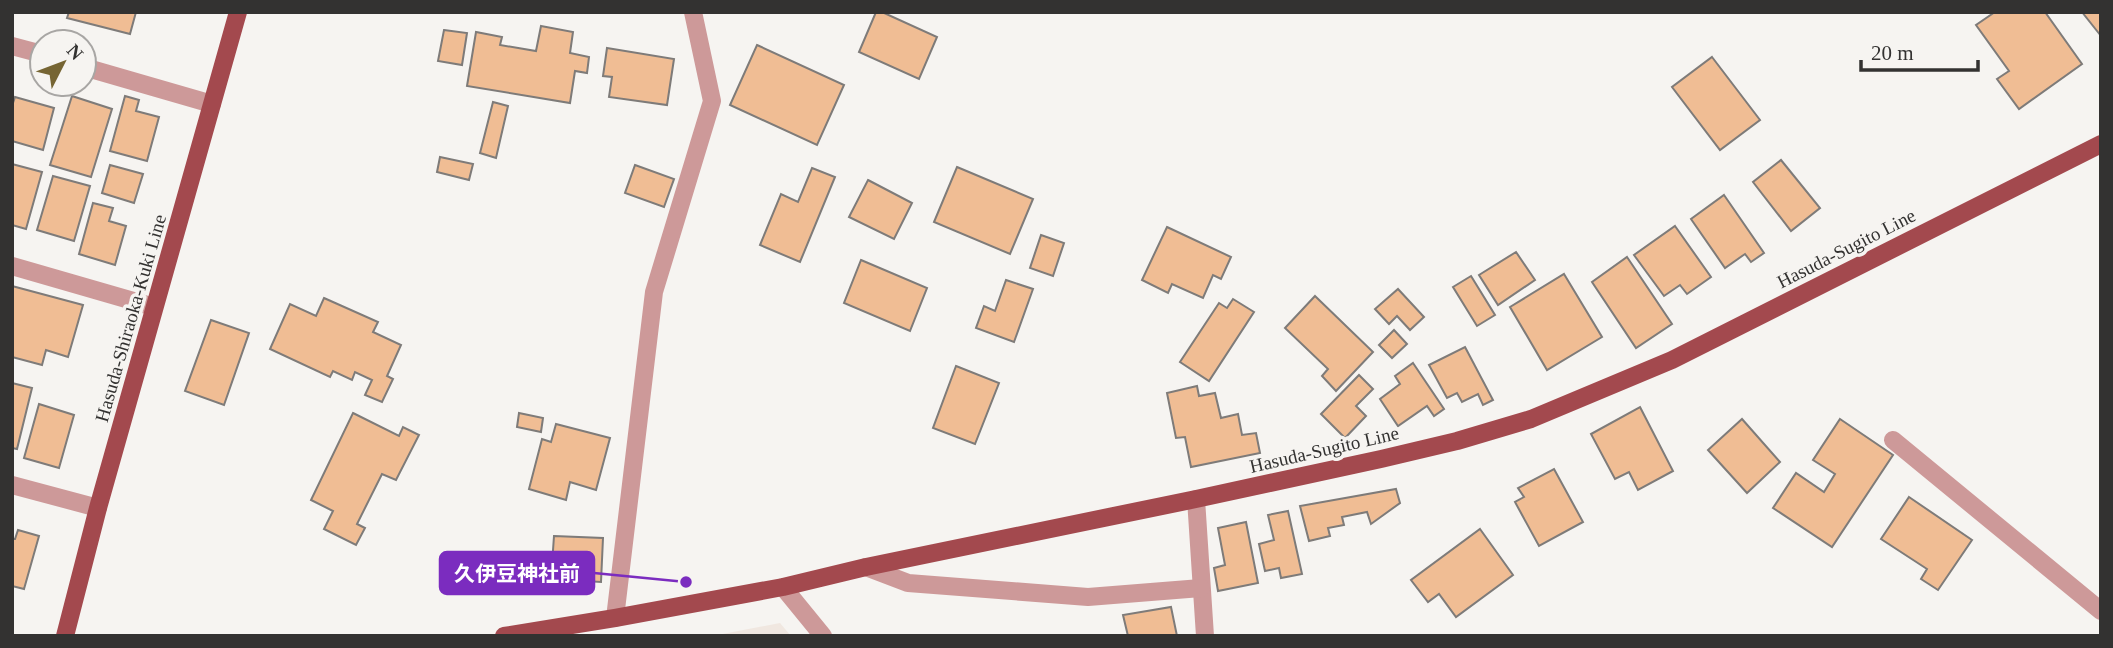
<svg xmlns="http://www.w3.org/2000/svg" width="2113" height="648" font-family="'Times New Roman','Noto Sans JP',serif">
	<rect width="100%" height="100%" fill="#f6f4f1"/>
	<polygon fill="#f0e7e0" points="780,623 791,636 712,636"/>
	<g fill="#f0bd94" stroke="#7e7b79" stroke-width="2">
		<polygon points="69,12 136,12 130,34 67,18"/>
		<polygon points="876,12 882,12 937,37 919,79 859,52"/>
		<polygon points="1995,12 2045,12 2082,64 2019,109 1997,79 2009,71 1976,25"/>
		<polygon points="2082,12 2101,12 2101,36"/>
		<polygon points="541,26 573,32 570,53 589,57 587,73 575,71 570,103 467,86 476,32 502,37 500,45 536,51"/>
		<polygon points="444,30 467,33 462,65 438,61"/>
		<polygon points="757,45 844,85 817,145 730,105"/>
		<polygon points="607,48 674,59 667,105 609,97 612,77 603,76"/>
		<polygon points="1712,57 1760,120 1720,150 1672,87"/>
		<polygon points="72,96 112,109 91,177 50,165"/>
		<polygon points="125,96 139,100 136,111 159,117 147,161 110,151"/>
		<polygon points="15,97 54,108 43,150 12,141 12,106"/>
		<polygon points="493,102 508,106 496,158 480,153"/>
		<polygon points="440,157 473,164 469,180 437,172"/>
		<polygon points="1781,160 1820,208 1791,231 1753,182"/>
		<polygon points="12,164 42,172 26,229 12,225"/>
		<polygon points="110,165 143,174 134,203 102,193"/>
		<polygon points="635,165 674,179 664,207 625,193"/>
		<polygon points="957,167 1033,199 1010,254 934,222"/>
		<polygon points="812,168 835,177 800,262 760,245 781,194 798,202"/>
		<polygon points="53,176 90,186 74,241 37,230"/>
		<polygon points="868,180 912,203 894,239 849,217"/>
		<polygon points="1724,195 1764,253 1751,262 1745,254 1725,268 1691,219"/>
		<polygon points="93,203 113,208 109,221 126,226 115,265 79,254"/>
		<polygon points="1675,226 1711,277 1687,294 1680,285 1664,296 1634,255"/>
		<polygon points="1167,227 1231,257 1221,279 1213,275 1203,298 1172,284 1168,293 1142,280"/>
		<polygon points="1041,235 1064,243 1053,276 1030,268"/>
		<polygon points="1516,252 1535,280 1498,305 1479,275"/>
		<polygon points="1627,257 1672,324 1636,348 1592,282"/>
		<polygon points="861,260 927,288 910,331 844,303"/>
		<polygon points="1564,274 1602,337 1547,370 1510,307"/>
		<polygon points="1471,276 1495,315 1477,326 1453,287"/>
		<polygon points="1006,280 1033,289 1014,342 976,328 984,306 995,311"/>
		<polygon points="12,286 83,305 68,357 46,350 42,365 12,357"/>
		<polygon points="1398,289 1424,317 1410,330 1397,316 1389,324 1375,309"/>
		<polygon points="1315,296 1373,352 1336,391 1322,376 1328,369 1285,328"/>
		<polygon points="324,298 378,322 373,332 401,345 387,376 393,379 382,402 365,395 372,380 355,372 352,380 333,371 330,377 270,349 290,304 316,316"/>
		<polygon points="1233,299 1254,312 1209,381 1180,362 1219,303 1227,308"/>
		<polygon points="211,320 249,333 224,405 185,391"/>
		<polygon points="1394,330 1407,344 1392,358 1379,345"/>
		<polygon points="1465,347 1493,400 1483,405 1478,394 1462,402 1457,393 1447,398 1429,365"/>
		<polygon points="1413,363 1444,409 1434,416 1427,406 1398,426 1380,399 1400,384 1395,376"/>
		<polygon points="956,366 999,383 975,444 933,428"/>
		<polygon points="1359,375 1373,389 1356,406 1366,416 1345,438 1321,414"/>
		<polygon points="12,383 32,388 17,449 12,448"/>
		<polygon points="1197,386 1199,396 1215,393 1221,418 1238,414 1242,435 1256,433 1260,453 1191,467 1185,437 1176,438 1167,393"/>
		<polygon points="39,404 74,415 59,468 24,458"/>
		<polygon points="1640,407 1673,471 1638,490 1629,472 1615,479 1591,434"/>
		<polygon points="353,413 399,436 403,427 419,435 396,480 382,474 357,524 365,528 356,545 324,529 333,511 311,500"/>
		<polygon points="519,413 543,418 541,432 517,427"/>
		<polygon points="1742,419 1780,462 1747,493 1708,450"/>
		<polygon points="1840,419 1893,455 1832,547 1773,508 1796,473 1824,492 1835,474 1813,460"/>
		<polygon points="556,424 610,438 596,490 570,482 566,500 529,489 542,439 551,442"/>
		<polygon points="1554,469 1583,522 1539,546 1515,502 1524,497 1518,488"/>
		<polygon points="1396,489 1400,503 1371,524 1367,512 1342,517 1344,525 1328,528 1330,536 1309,541 1300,506"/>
		<polygon points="1909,497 1972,540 1938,590 1921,579 1927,569 1881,539"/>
		<polygon points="1288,511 1302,574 1281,578 1279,568 1265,571 1259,544 1274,540 1268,515"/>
		<polygon points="1246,522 1258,583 1218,591 1214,568 1225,565 1218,528"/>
		<polygon points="1480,529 1513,575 1456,617 1439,594 1428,602 1411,580"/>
		<polygon points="18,530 39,536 24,589 12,586 12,539 15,539"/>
		<polygon points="554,536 603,538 601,582 551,579"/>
		<polygon points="1171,607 1177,636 1128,636 1123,615"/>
	</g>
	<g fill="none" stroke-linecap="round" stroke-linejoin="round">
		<g stroke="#cd9999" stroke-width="18">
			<polyline points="12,46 42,54"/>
			<polyline points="84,67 212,104"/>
			<polyline points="12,266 154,307"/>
			<polyline points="1893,440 2101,611"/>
			<polyline points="12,485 98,508"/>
			<polyline points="1196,499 1205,636"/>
			<polyline points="866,567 908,583 1088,597 1201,588"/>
			<polyline points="783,587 823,636"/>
			<polyline points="615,618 654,292 712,101 693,12"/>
		</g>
		<g stroke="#a3494e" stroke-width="18">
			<polyline points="65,636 98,508 238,12"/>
			<polyline points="504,636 615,618 783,587 866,567 1196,499 1381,459 1457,441 1531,419 1672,360 2101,144"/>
		</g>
	</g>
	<g text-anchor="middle" stroke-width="7" stroke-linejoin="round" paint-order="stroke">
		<g font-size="19" fill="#333231" stroke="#f6f4f1">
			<text transform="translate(1846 248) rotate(-27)" y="7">Hasuda-Sugito Line</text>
			<text transform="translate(130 318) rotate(-74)" y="7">Hasuda-Shiraoka-Kuki Line</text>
			<text transform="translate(1324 449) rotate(-13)" y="7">Hasuda-Sugito Line</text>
		</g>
	</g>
	<path fill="none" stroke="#7b2cbf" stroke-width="2.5" d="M686 582L594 573"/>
	<circle fill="#7b2cbf" stroke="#f6f4f1" stroke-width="2.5" cx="686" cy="582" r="7"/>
	<rect fill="#7b2cbf" stroke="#7b2cbf" stroke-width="2.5" x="440" y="552" width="154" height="42" rx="7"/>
	<g font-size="21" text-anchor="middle" font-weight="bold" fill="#fff">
		<text x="517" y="581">久伊豆神社前</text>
	</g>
	<rect width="2113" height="648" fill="none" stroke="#333231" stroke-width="28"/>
	<g transform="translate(63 63) rotate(48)"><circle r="33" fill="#f6f4f1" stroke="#a8a6a4" stroke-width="2"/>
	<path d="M0-5L12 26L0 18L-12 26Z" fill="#766533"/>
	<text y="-10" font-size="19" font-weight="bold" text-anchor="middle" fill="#333231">N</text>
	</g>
	<path d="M1861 60v10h117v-10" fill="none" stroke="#333231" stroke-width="3.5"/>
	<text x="1871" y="60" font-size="21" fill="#333231" stroke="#f6f4f1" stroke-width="5" paint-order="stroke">20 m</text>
</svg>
